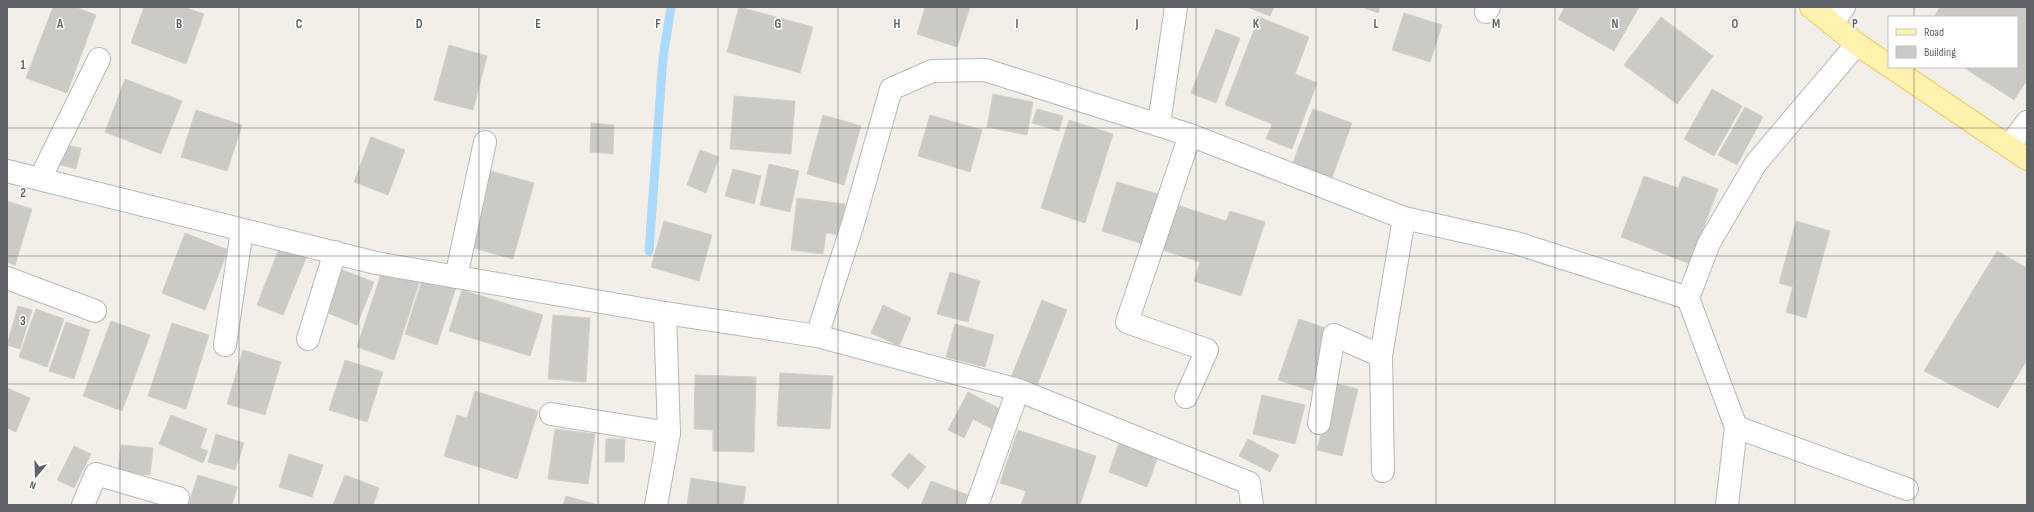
<svg xmlns="http://www.w3.org/2000/svg" width="2034" height="512" font-family="'Sofia Sans Condensed',sans-serif">
	<rect width="100%" height="100%" fill="#f1efe8"/>
	<g fill="none" stroke-linecap="round" stroke-linejoin="round">
		<polyline stroke="#aadaff" stroke-width="9" points="649,251 663,58 671,7"/>
	</g>
	<g fill="#cccac5" stroke="#d6d1c6">
		<polygon points="53,7 75,7 96,15 67,93 26,78"/>
		<polygon points="144,7 184,7 204,14 186,64 131,43"/>
		<polygon points="739,7 813,27 800,73 727,52"/>
		<polygon points="925,7 970,7 957,47 917,34"/>
		<polygon points="1247,7 1274,7 1270,16"/>
		<polygon points="1362,7 1380,7 1378,13"/>
		<polygon points="1565,7 1639,7 1614,51 1558,19"/>
		<polygon points="1940,7 2027,7 2027,80 2014,100 1963,67 2017,67 2017,17 1934,17"/>
		<polygon points="1404,13 1442,25 1430,62 1392,50"/>
		<polygon points="1259,17 1309,37 1295,74 1317,83 1292,149 1266,139 1272,124 1225,105"/>
		<polygon points="1661,17 1713,56 1677,104 1624,65"/>
		<polygon points="1216,29 1240,38 1216,103 1191,93"/>
		<polygon points="449,45 487,56 473,110 434,100"/>
		<polygon points="125,79 182,101 161,154 105,132"/>
		<polygon points="1712,89 1742,106 1714,156 1684,139"/>
		<polygon points="993,94 1033,102 1027,135 987,127"/>
		<polygon points="734,96 795,101 791,154 730,149"/>
		<polygon points="1745,107 1763,117 1737,165 1718,155"/>
		<polygon points="1037,109 1063,116 1059,131 1032,123"/>
		<polygon points="1313,109 1352,123 1330,183 1291,168"/>
		<polygon points="196,110 242,125 227,171 181,157"/>
		<polygon points="823,115 861,126 844,185 807,174"/>
		<polygon points="930,115 982,130 970,172 918,156"/>
		<polygon points="1069,120 1113,134 1085,223 1041,208"/>
		<polygon points="591,123 614,125 613,154 590,152"/>
		<polygon points="371,137 405,150 388,195 354,182"/>
		<polygon points="62,144 81,148 76,169 57,164"/>
		<polygon points="700,150 719,157 706,193 687,185"/>
		<polygon points="769,164 799,171 790,212 760,205"/>
		<polygon points="733,169 761,176 754,204 725,196"/>
		<polygon points="487,170 534,183 513,259 466,246"/>
		<polygon points="1644,176 1678,188 1683,176 1718,189 1690,264 1621,237"/>
		<polygon points="1117,182 1158,194 1143,244 1102,231"/>
		<polygon points="797,198 845,204 842,235 826,233 823,254 791,250"/>
		<polygon points="7,201 32,209 15,265 7,262"/>
		<polygon points="1171,203 1226,221 1230,211 1265,222 1241,296 1194,281 1200,262 1156,248"/>
		<polygon points="664,221 712,235 699,281 651,267"/>
		<polygon points="1796,221 1830,231 1806,318 1786,312 1793,287 1779,283"/>
		<polygon points="185,233 228,250 205,310 162,293"/>
		<polygon points="282,241 309,251 283,315 257,305"/>
		<polygon points="1997,251 2027,268 2027,360 1998,408 1924,371"/>
		<polygon points="384,265 421,277 394,360 357,347"/>
		<polygon points="340,269 374,282 357,325 323,311"/>
		<polygon points="950,272 980,281 968,322 937,314"/>
		<polygon points="423,277 456,288 437,345 405,334"/>
		<polygon points="462,290 543,315 530,356 449,331"/>
		<polygon points="1042,300 1067,310 1035,390 1010,380"/>
		<polygon points="883,305 911,318 899,346 871,333"/>
		<polygon points="18,306 32,310 20,349 7,345"/>
		<polygon points="36,309 64,319 47,367 19,357"/>
		<polygon points="553,315 590,318 586,382 548,379"/>
		<polygon points="1299,319 1335,331 1315,392 1278,380"/>
		<polygon points="111,321 150,335 122,411 83,396"/>
		<polygon points="66,322 90,330 74,379 49,371"/>
		<polygon points="172,323 209,335 186,409 148,396"/>
		<polygon points="955,324 994,335 985,367 946,357"/>
		<polygon points="243,350 281,362 265,415 227,404"/>
		<polygon points="345,360 383,372 367,422 329,410"/>
		<polygon points="780,373 833,376 830,429 777,426"/>
		<polygon points="695,375 756,377 754,452 713,451 713,430 694,429"/>
		<polygon points="1333,383 1358,389 1342,456 1317,450"/>
		<polygon points="7,388 30,398 16,432 7,428"/>
		<polygon points="475,391 538,411 517,479 444,456 457,415 467,418"/>
		<polygon points="968,392 1004,411 994,430 973,419 964,438 948,430"/>
		<polygon points="1262,395 1305,405 1295,444 1253,434"/>
		<polygon points="171,415 207,429 200,448 208,451 203,463 159,444"/>
		<polygon points="555,429 595,434 588,484 548,479"/>
		<polygon points="1018,430 1096,456 1080,505 1021,505 1026,491 1000,483"/>
		<polygon points="216,434 244,443 235,470 208,462"/>
		<polygon points="1121,437 1160,451 1147,487 1109,472"/>
		<polygon points="606,439 625,439 624,462 605,462"/>
		<polygon points="1248,439 1279,455 1270,472 1239,456"/>
		<polygon points="121,445 153,448 150,475 118,472"/>
		<polygon points="74,446 91,454 74,488 57,480"/>
		<polygon points="909,453 926,467 908,489 891,475"/>
		<polygon points="289,454 323,465 312,497 279,487"/>
		<polygon points="198,475 237,487 232,505 188,505"/>
		<polygon points="345,475 379,488 373,505 333,505"/>
		<polygon points="691,478 746,487 743,505 687,505"/>
		<polygon points="931,481 968,495 964,505 921,505"/>
		<polygon points="566,496 598,505 563,505"/>
	</g>
	<g fill="none" stroke-linecap="round" stroke-linejoin="round">
		<defs>
			<g id="minor">
				<polyline points="1486,12 1489,7"/>
				<polyline points="1832,24 1844,7"/>
				<polyline points="1159,124 1176,7"/>
				<polyline points="2009,146 2027,122"/>
				<polyline points="7,171 376,263 665,313 817,336 854,220 891,89 932,71 985,70 1190,135 1404,218 1516,243 1688,298"/>
				<polyline points="40,179 99,59"/>
				<polyline points="456,277 485,142"/>
				<polyline points="7,278 95,311"/>
				<polyline points="817,336 1018,390 1249,483 1252,505"/>
				<polyline points="308,339 335,252"/>
				<polyline points="225,345 242,230"/>
				<polyline points="1186,397 1207,350 1127,322 1190,135"/>
				<polyline points="551,414 669,433"/>
				<polyline points="1319,423 1334,335 1381,356"/>
				<polyline points="1736,427 1907,489"/>
				<polyline points="1383,471 1381,356 1404,218"/>
				<polyline points="83,505 96,474 178,498"/>
				<polyline points="656,505 669,433 665,313"/>
				<polyline points="977,505 1018,390"/>
				<polyline points="1727,505 1736,427 1688,298 1709,243 1756,163 1857,44"/>
			</g>
			<g id="primary">
				<polyline points="1811,7 1857,44 1889,66"/>
				<polyline points="1891,67 2027,159"/>
			</g>
		</defs>
		<use href="#minor" stroke="#b5b8bc" stroke-width="24"/>
		<use href="#primary" stroke="#f2c960" stroke-width="24"/>
		<use href="#minor" stroke="#fff" stroke-width="22"/>
		<use href="#primary" stroke="#fff2af" stroke-width="22"/>
	</g>
	<path fill="none" stroke="#5f6368" stroke-width="1" stroke-opacity="0.55" d="M120,7V505M239,7V505M359,7V505M479,7V505M598,7V505M718,7V505M838,7V505M957,7V505M1077,7V505M1196,7V505M1316,7V505M1436,7V505M1555,7V505M1675,7V505M1795,7V505M1914,7V17M1914,67V505M7,128H2027M7,256H2027M7,384H2027"/>
	<g font-size="13" text-anchor="middle" font-weight="bold" fill="#5f6368" stroke="#fff" stroke-width="3" stroke-linejoin="round" paint-order="stroke">
		<text x="60" y="28">A</text>
		<text x="179" y="28">B</text>
		<text x="299" y="28">C</text>
		<text x="419" y="28">D</text>
		<text x="538" y="28">E</text>
		<text x="658" y="28">F</text>
		<text x="778" y="28">G</text>
		<text x="897" y="28">H</text>
		<text x="1017" y="28">I</text>
		<text x="1137" y="28">J</text>
		<text x="1256" y="28">K</text>
		<text x="1376" y="28">L</text>
		<text x="1496" y="28">M</text>
		<text x="1615" y="28">N</text>
		<text x="1735" y="28">O</text>
		<text x="1855" y="28">P</text>
		<text x="23" y="69">1</text>
		<text x="23" y="197">2</text>
		<text x="23" y="325">3</text>
	</g>
	<rect width="2034" height="512" fill="none" stroke="#5f6368" stroke-width="16"/>
	<rect x="1888" y="16" width="130" height="52" fill="#ffffff" stroke="#bfc1c3"/>
	<rect x="1896" y="29" width="20" height="6" fill="#fff2af" stroke="#bfc1c3"/>
	<text x="1924" y="36" font-size="12" fill="#5f6368">Road</text>
	<rect x="1896" y="46" width="20" height="12" fill="#cccac5" stroke="#bfc1c3"/>
	<text x="1924" y="56" font-size="12" fill="#5f6368">Building</text>
	<g transform="translate(36 476) rotate(199)" stroke="#ffffff" stroke-width="3" paint-order="stroke">
	<path d="M0-3L7 15L0 10L-7 15Z" fill="#5f6368"/>
	<text y="-6" font-size="11" font-weight="bold" text-anchor="middle" fill="#5f6368">N</text>
	</g>
</svg>
